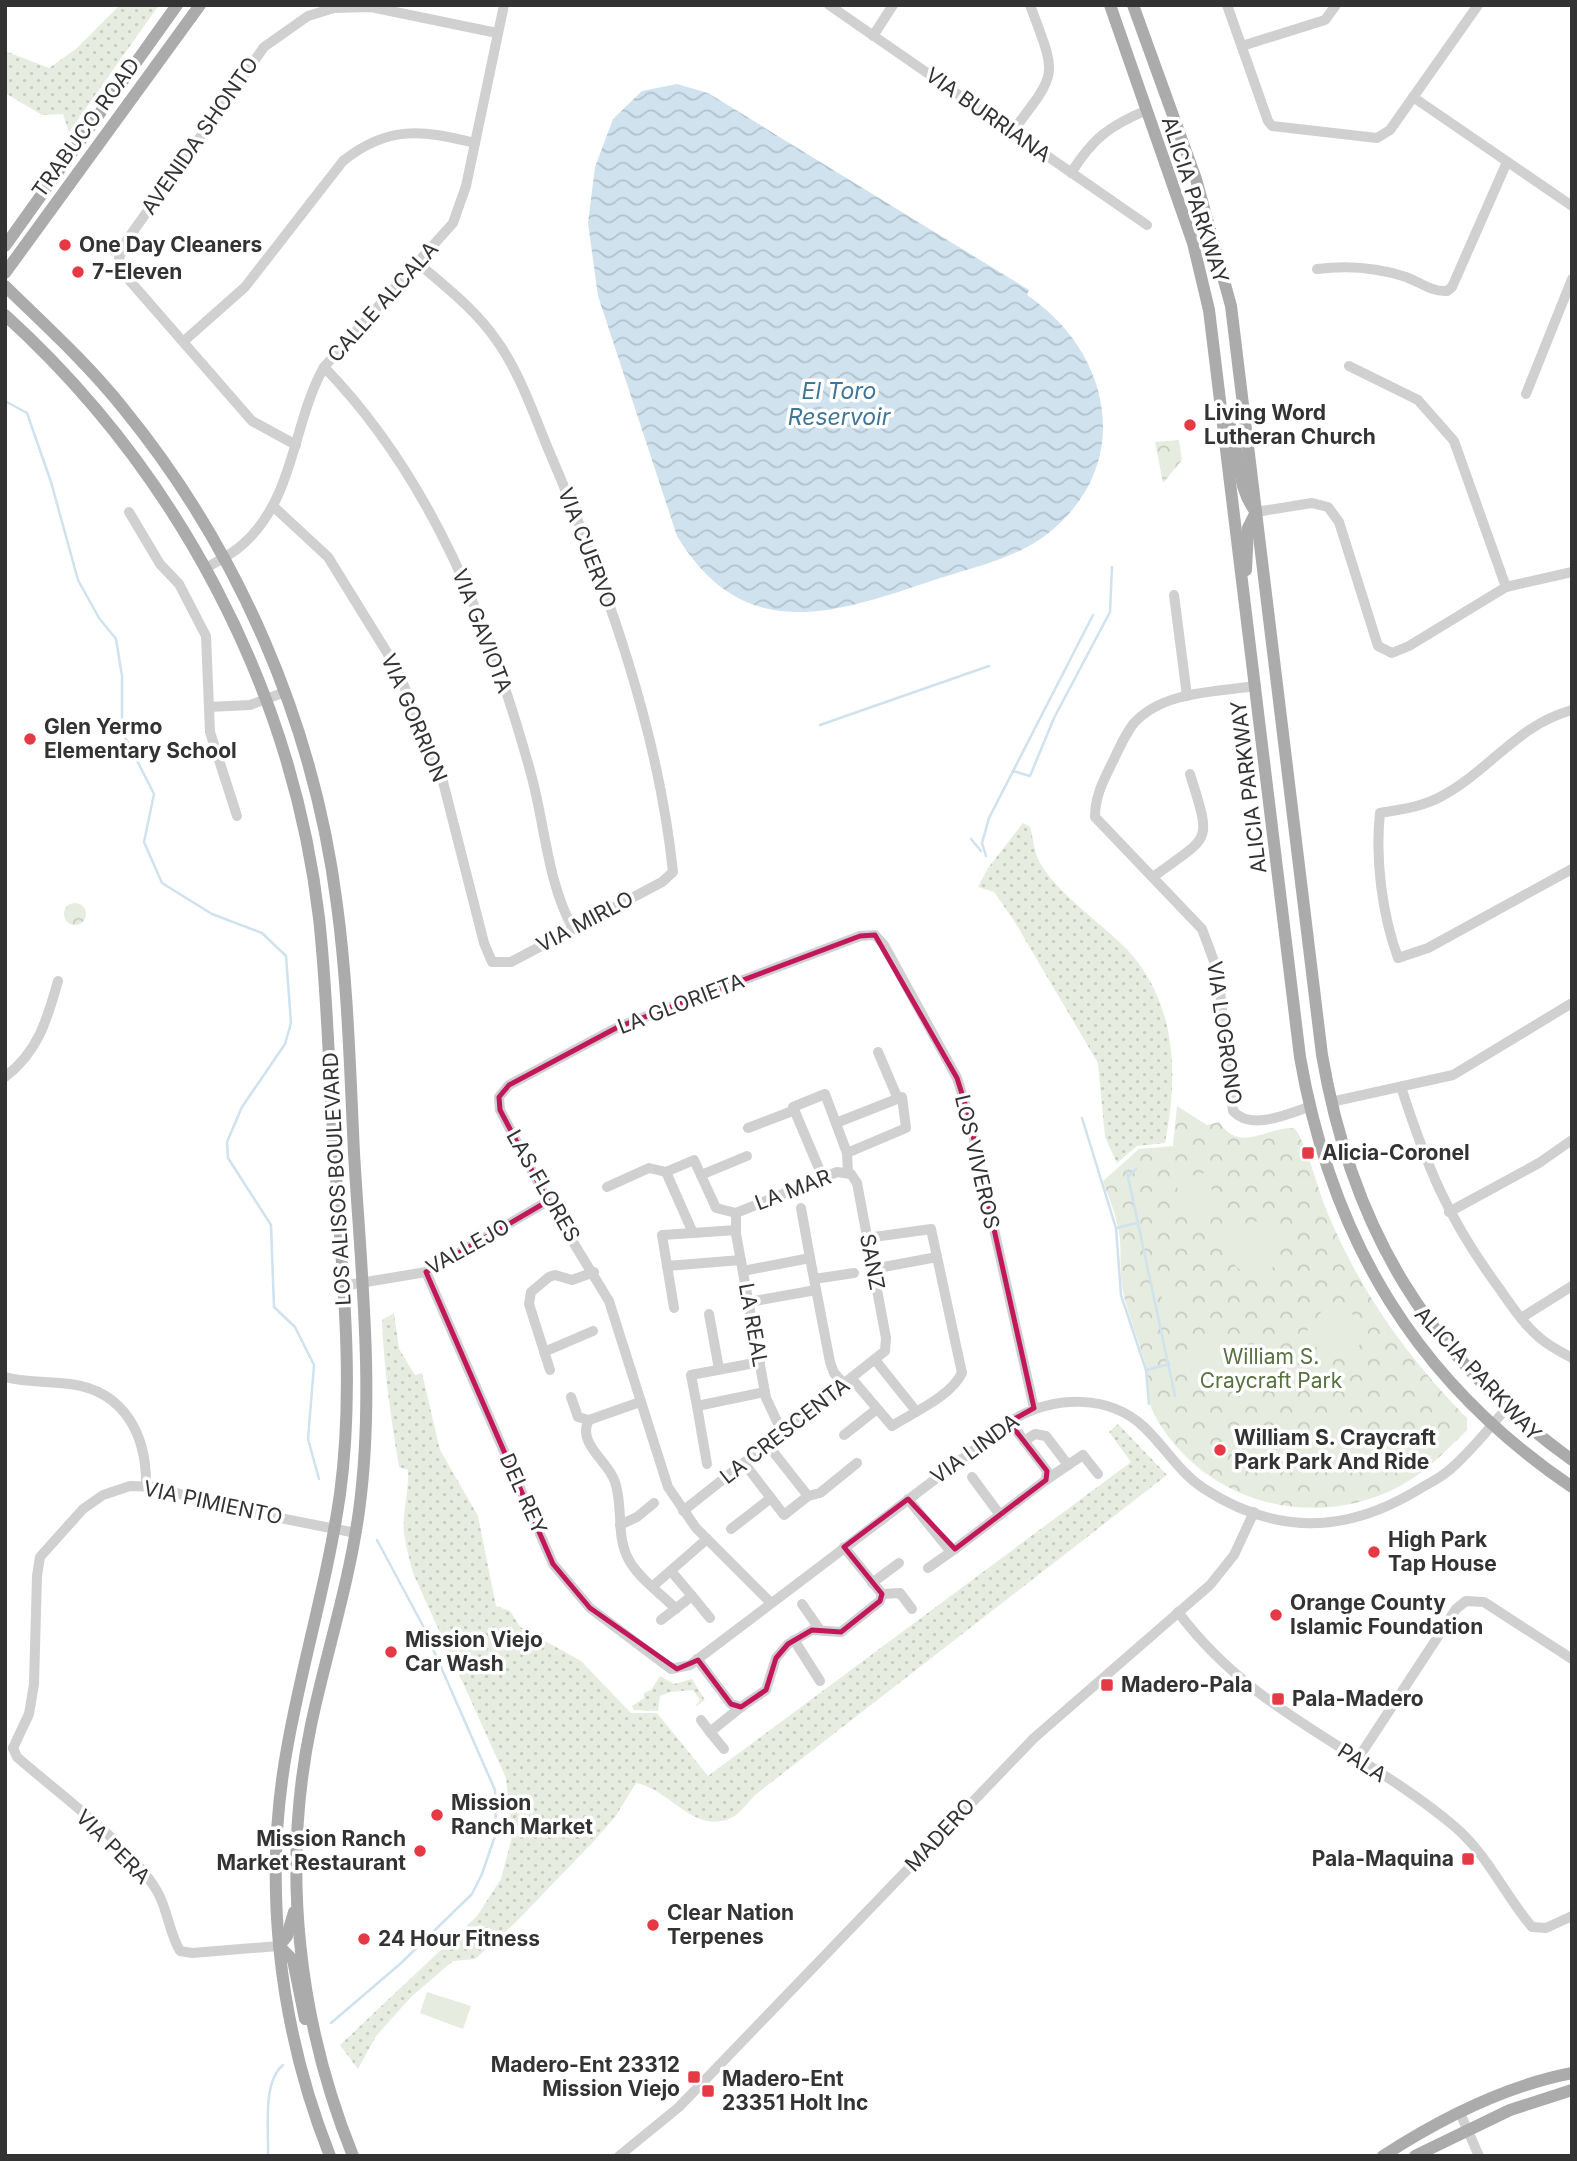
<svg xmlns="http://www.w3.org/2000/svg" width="1577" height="2161" font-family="Inter,sans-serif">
	<defs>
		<pattern id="grass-dots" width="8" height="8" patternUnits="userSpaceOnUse" patternTransform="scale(1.75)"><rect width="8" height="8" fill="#e6ecdf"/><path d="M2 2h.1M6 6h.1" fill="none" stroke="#c6cbc0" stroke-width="1.8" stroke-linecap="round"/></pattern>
		<pattern id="park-crowns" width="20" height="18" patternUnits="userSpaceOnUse" patternTransform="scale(1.75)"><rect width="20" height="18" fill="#e6ecdf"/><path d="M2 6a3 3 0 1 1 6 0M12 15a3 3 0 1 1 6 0" fill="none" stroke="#c6cbc0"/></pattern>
		<pattern id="water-waves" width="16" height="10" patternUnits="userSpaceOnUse" patternTransform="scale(1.75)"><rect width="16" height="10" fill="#cfe2ee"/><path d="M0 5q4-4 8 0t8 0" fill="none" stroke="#b2c2cd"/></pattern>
	</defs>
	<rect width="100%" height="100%" fill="#fff"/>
	<g fill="url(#grass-dots)">
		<polygon points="120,5 159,5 69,132 63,114 42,115 5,93 5,51 49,68 76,49"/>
		<path d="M1023,823L1030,827C1033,837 1034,850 1038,859C1055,894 1106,925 1132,955C1177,1008 1178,1078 1165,1143L1137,1146L1117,1163L1105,1137L1098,1063L1013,919L994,892L978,887L988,868Z"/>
		<path d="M394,1313L399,1349L415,1375L422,1373L440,1450L478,1516L496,1606L510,1611L520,1627L581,1661L631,1713H657L708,1776L1131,1462L1109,1432L1118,1424L1167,1475L755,1795C748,1802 739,1815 731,1818C693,1835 669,1788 636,1783L615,1817L593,1842L514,1924L475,1959L453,1961L411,1997L376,2036L358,2069L340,2045L477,1916L501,1879L512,1837L506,1778L413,1573C410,1561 406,1547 404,1534C402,1513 409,1492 408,1470L399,1467C391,1419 384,1370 382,1320Z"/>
		<polygon points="660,1676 674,1684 692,1679 705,1700 696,1706 700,1700 693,1690 670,1692 660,1696 658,1711 634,1710 632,1706 644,1698 644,1693 651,1690"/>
	</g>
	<g fill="url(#park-crowns)">
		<polygon points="1179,440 1182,460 1163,483 1155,442"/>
		<circle cx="75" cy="914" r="11"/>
		<path d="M1177,1106L1207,1125L1219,1122C1240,1154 1266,1127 1294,1128L1298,1133C1311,1158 1317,1188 1328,1214C1360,1291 1408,1359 1467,1418V1430C1442,1455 1417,1481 1383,1494C1298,1529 1198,1496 1154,1414C1146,1399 1150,1383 1146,1367C1140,1343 1130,1320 1124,1296C1118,1273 1123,1249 1118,1227C1115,1211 1108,1196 1103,1181L1139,1149L1173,1146Z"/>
	</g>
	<g fill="#e6ecdf">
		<polygon points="1209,1172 1215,1210 1182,1215 1176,1179"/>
		<path d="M1263,1220L1272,1225L1282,1260L1267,1272L1245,1273C1229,1264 1219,1245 1229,1227Z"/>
		<polygon points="1164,1277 1179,1333 1172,1335 1157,1279"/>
		<polygon points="1337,1301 1345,1305 1365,1330 1359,1346 1340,1357 1319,1351 1306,1332 1327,1304"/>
		<path d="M1215,1338C1234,1342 1244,1354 1245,1374L1218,1391L1208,1392L1199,1385L1189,1353L1204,1342Z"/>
		<path d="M1332,1411C1356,1408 1364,1422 1372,1441L1338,1468L1327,1465L1309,1433L1316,1421Z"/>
		<polygon points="427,1992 471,2006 463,2029 420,2013"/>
	</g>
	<path fill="url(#water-waves)" d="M677,84L708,93L1029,290L1027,295C1113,353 1135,467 1046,535C1013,560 967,569 928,582C828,616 742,643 677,536L598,296L588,223L595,167L613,119L642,91Z"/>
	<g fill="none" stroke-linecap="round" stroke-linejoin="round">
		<g stroke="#cfe2ee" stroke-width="2.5">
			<polyline points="5,401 27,413 51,482 78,580 99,618 116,639 122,676 122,731 154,794 144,842 162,883 212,914 262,933 286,956 291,1023 285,1044 242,1107 227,1142 228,1158 271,1225 274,1307 295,1327 314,1365 308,1439 319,1479"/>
			<polyline points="820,725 989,666"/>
			<polyline points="1013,771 1030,776 1054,718 1110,612 1112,567"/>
			<polyline points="971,839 981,851"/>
			<polyline points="986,856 982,843 989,818 1093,615"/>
			<polyline points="1082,1118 1116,1228 1137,1223"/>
			<polyline points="1127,1172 1175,1396"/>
			<polyline points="1129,1176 1136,1169"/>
			<polyline points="1116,1228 1121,1295 1146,1370 1166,1365"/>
			<polyline points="1146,1370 1149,1404"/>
			<polyline points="331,2023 400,1964 472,1894 482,1874 496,1833 495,1790 422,1624 377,1540"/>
			<path d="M268,2156C269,2131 262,2082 283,2065"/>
		</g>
		<g stroke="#d0d0d0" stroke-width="10">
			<polyline points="829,5 1147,225"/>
			<polyline points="1227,5 1268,121 1272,126 1377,138 1390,130 1478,5"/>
			<polyline points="873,36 893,5"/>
			<polyline points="1242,46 1325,20 1336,5"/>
			<polyline points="1413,97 1572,206"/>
			<path d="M1012,132C1059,70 1057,78 1030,5"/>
			<path d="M1071,173C1093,138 1109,126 1147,110"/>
			<path d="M1317,269C1348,265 1376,267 1406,277C1420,282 1431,292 1447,291L1452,287L1507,162"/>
			<path d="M184,341L245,287L343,161C388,125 422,130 475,143"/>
			<polyline points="1349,366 1418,400 1454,441 1506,587"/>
			<path d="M324,367C431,477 491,628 531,774C545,825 547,880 572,927"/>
			<polyline points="1526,394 1572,279"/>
			<polyline points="296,445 252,421 123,273 119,258 127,240 264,47 308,16 334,8 371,7 497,33"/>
			<path d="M273,506L328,557L396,667L441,774L484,943L492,962H511L662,882L673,872C658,728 606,584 549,451C534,415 520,373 497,341C476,310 447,288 418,263"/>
			<polyline points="129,512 160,564 179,584 206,636 210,732 237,816"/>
			<polyline points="1256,512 1312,503 1328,507 1339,522 1378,646 1392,653 1409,646 1506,587 1572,572"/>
			<path d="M206,568C218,561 231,555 242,545C295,499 292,424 324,367L453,223L466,186L504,5"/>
			<polyline points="1174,595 1187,696"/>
			<path d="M1256,686C1216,692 1163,691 1134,723C1125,734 1119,749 1113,761C1104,780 1095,795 1095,817L1202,929L1218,972L1233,1111C1251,1131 1287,1114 1309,1107"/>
			<polyline points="209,707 250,705 285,692"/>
			<path d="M1572,710C1517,725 1489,771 1442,796C1422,807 1403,809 1380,813C1375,859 1382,914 1398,958L1428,948L1572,869"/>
			<path d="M1153,877C1211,834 1212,845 1190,774"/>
			<polyline points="878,1052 898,1099"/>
			<path d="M5,1077C38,1052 47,1020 58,981"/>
			<path d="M1401,1087C1427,1167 1448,1219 1499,1288C1511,1305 1524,1325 1540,1338C1549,1346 1561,1352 1572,1358"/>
			<polyline points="1331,1102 1453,1075 1572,1003"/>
			<polyline points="836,1123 902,1097 906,1128 847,1153"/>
			<polyline points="748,1128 795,1110"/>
			<polyline points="666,1172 693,1233 736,1230"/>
			<polyline points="701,1175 747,1156"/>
			<polyline points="823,1178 793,1107 825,1094 847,1153 848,1173"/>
			<polyline points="607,1187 649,1168 666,1172 694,1160 716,1208 736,1213"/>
			<polyline points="1449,1212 1539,1163 1572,1140"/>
			<polyline points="736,1213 736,1234 766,1398 782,1432"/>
			<polyline points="810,1258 830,1362 834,1373 845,1385"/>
			<polyline points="667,1266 741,1260"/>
			<polyline points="873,1269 937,1257"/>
			<polyline points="743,1271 810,1258 801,1208"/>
			<path d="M426,1272L553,1564L590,1608L671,1669L690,1665L1016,1418C1055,1396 1109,1394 1144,1427C1165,1447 1179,1472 1203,1488C1275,1535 1344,1534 1416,1491C1427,1484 1439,1479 1448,1471C1469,1454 1487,1430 1506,1409"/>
			<polyline points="814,1279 854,1273"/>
			<polyline points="342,1286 426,1272 548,1201"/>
			<polyline points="749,1302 816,1290"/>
			<polyline points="674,1308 662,1235 693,1233"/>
			<polyline points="709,1314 719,1369"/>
			<polyline points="1521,1318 1572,1286"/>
			<polyline points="544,1352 593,1331"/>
			<polyline points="876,1361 916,1411"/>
			<polyline points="760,1362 691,1375 697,1406 765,1392"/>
			<polyline points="550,1370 529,1304 531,1292 549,1277 555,1275 572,1280 594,1272"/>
			<path d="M5,1377C27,1383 48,1381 70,1384C125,1391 147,1436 146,1486"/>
			<path d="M852,1379L892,1426C914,1412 950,1397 962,1373L931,1229L867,1238"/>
			<polyline points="571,1397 578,1417 589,1420"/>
			<path d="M640,1402L589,1420C576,1443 609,1462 615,1482C624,1509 615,1537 630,1562C641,1580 661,1594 676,1609"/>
			<polyline points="697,1406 707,1464"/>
			<polyline points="844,1435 877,1409"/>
			<polyline points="1024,1441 1035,1434 1046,1436 1068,1465 1046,1480"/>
			<polyline points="744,1463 784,1515 808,1496 767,1444"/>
			<polyline points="1068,1465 1083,1455 1098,1474"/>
			<polyline points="972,1477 1000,1515"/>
			<polyline points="808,1496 820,1493 857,1463"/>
			<polyline points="908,1499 947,1547 955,1549 1046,1480 1047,1471 1010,1422"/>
			<polyline points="683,1511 885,1351 886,1338 857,1183 851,1174 837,1172 736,1213"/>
			<polyline points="620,1525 637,1517 654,1503"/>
			<polyline points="731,1529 771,1498"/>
			<polyline points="928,1568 955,1549"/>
			<polyline points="671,1571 692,1596"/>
			<polyline points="872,1583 899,1563"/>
			<polyline points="653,1586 707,1539"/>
			<polyline points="882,1594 900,1593 912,1609"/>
			<polyline points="770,1602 696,1528 668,1487 609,1301 548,1201 500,1110 499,1097 509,1085 618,1027 860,936 875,935 884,945 957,1078 968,1113 1034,1408"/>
			<polyline points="802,1604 820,1630"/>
			<path d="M1178,1612C1255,1715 1361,1748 1454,1826C1488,1855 1504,1894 1532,1927L1546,1928L1572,1916"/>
			<polyline points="661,1620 692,1596 710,1618"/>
			<polyline points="794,1640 820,1681"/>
			<polyline points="697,1659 731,1704 741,1707 766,1690 776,1658 788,1644 812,1630 841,1632 880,1601 882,1594 844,1547"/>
			<polyline points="701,1720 710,1732"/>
			<polyline points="13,1748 29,1714 34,1684 37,1576 40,1557 83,1509 103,1495 130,1486 158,1487 214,1505 356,1533"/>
			<path d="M13,1748L17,1757C59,1794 128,1843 157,1891C168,1910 169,1933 180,1951L192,1953L279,1946"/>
			<polyline points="724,1749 710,1732 741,1707"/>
			<polyline points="1357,1760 1456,1609 1466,1601 1484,1602 1572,1659"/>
			<polyline points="1460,2113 1479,2156"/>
			<polyline points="619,2156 679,2107 1034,1738 1210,1585 1234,1555 1254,1512"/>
		</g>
		<g stroke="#ababab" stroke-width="12">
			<path d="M1110,5L1193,243L1209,310L1300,1057C1332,1241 1417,1382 1572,1487"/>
			<path d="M1133,5L1196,179L1231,306L1322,1055C1352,1229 1428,1356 1572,1460"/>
			<polyline points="5,246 177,5"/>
			<polyline points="5,273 200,5"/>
			<path d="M5,286C46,326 87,363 123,408C238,549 314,723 337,905C348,987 350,1071 354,1153C361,1272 375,1393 359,1511C349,1584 326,1654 311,1725C281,1869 298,2020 353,2156"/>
			<path d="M5,315C176,470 292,687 319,918C328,999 329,1081 335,1162C342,1272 355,1384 340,1494C328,1578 303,1660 288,1743C262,1881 278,2025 330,2156"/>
			<path d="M1227,419C1243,450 1234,485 1256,512L1248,528L1246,570"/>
			<polyline points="294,1912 287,1936 279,1946 293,1960 305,2019"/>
			<path d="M1383,2156C1440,2119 1505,2086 1572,2073"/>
			<polyline points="1415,2156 1510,2110 1572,2090"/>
		</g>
	</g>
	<path fill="none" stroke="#c2185b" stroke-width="5" stroke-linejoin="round" d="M875,935L957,1078L968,1113L1034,1408L1009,1422L1047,1471L1046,1480L955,1549L908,1499L844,1547L882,1594L880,1601L841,1632L812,1630L788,1644L776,1658L766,1690L741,1707L731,1704L698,1660L677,1669L590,1608L553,1564L426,1272L548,1201L500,1110L499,1097L509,1085L618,1027L860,936Z"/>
	<g fill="#e63946" stroke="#fff" stroke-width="2.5">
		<circle cx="65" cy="245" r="7"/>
		<circle cx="78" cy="272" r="7"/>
		<circle cx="1190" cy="425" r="7"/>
		<circle cx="30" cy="739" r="7"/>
		<rect x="1301" y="1146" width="14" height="14" rx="3.5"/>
		<circle cx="1220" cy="1450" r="7"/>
		<circle cx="1374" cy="1552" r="7"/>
		<circle cx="1276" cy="1615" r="7"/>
		<circle cx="391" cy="1652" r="7"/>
		<rect x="1100" y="1678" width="14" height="14" rx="3.5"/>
		<rect x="1271" y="1692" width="14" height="14" rx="3.5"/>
		<circle cx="437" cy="1815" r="7"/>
		<circle cx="420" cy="1851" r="7"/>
		<rect x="1461" y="1852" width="14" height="14" rx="3.5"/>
		<circle cx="653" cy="1925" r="7"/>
		<circle cx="364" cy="1939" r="7"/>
		<rect x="687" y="2070" width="14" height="14" rx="3.5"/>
		<rect x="701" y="2084" width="14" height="14" rx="3.5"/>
	</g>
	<g text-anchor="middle" stroke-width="7" stroke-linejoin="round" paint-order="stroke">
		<g font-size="21" fill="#333" stroke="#fff">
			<text transform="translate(988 115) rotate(35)" y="7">VIA BURRIANA</text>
			<text transform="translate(86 128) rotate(-54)" y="7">TRABUCO ROAD</text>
			<text transform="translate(200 136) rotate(-55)" y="7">AVENIDA SHONTO</text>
			<text transform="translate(1195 200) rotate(72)" y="7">ALICIA PARKWAY</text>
			<text transform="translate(383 302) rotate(-48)" y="7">CALLE ALCALA</text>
			<text transform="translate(587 548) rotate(69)" y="7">VIA CUERVO</text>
			<text transform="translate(482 631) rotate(69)" y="7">VIA GAVIOTA</text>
			<text transform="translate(414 718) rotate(67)" y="7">VIA GORRION</text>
			<text transform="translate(1249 787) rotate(-97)" y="7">ALICIA PARKWAY</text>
			<text transform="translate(585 922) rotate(-28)" y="7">VIA MIRLO</text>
			<text transform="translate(681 1004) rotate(-21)" y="7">LA GLORIETA</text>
			<text transform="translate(1224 1033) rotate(82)" y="7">VIA LOGRONO</text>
			<text transform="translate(977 1162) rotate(77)" y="7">LOS VIVEROS</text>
			<text transform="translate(337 1179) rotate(-93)" y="7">LOS ALISOS BOULEVARD</text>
			<text transform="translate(543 1186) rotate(60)" y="7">LAS FLORES</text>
			<text transform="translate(793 1190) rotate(-21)" y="7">LA MAR</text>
			<text transform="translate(468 1247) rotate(-29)" y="7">VALLEJO</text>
			<text transform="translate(872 1262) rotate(79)" y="7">SANZ</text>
			<text transform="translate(753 1325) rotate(80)" y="7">LA REAL</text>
			<text transform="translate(1478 1374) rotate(47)" y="7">ALICIA PARKWAY</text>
			<text transform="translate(785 1431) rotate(-38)" y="7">LA CRESCENTA</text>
			<text transform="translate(975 1449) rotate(-36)" y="7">VIA LINDA</text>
			<text transform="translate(523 1494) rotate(66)" y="7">DEL REY</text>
			<text transform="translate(213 1503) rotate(12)" y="7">VIA PIMIENTO</text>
			<text transform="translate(1362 1763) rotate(33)" y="7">PALA</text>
			<text transform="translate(940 1835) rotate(-47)" y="7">MADERO</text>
			<text transform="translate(113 1847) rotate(45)" y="7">VIA PERA</text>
		</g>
		<g font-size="21" font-weight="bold" fill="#333" stroke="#fff" text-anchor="start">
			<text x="79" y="252">One Day Cleaners</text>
			<text x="92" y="279">7-Eleven</text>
			<text x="1204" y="420">Living Word<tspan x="1204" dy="24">Lutheran Church</tspan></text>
			<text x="44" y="734">Glen Yermo<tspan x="44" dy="24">Elementary School</tspan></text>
			<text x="1322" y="1160">Alicia-Coronel</text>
			<text x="1234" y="1445">William S. Craycraft<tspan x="1234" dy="24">Park Park And Ride</tspan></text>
			<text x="1388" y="1547">High Park<tspan x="1388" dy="24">Tap House</tspan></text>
			<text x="1290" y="1610">Orange County<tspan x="1290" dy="24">Islamic Foundation</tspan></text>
			<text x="405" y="1647">Mission Viejo<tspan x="405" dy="24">Car Wash</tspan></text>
			<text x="1121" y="1692">Madero-Pala</text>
			<text x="1292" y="1706">Pala-Madero</text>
			<text x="451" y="1810">Mission<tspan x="451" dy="24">Ranch Market</tspan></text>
			<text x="406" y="1846" text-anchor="end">Mission Ranch<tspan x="406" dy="24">Market Restaurant</tspan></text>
			<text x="1454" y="1866" text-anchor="end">Pala-Maquina</text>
			<text x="667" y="1920">Clear Nation<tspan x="667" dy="24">Terpenes</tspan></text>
			<text x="378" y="1946">24 Hour Fitness</text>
			<text x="680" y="2072" text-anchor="end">Madero-Ent 23312<tspan x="680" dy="24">Mission Viejo</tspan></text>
			<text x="722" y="2086">Madero-Ent<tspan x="722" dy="24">23351 Holt Inc</tspan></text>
		</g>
		<g font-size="21" fill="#56703f" stroke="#fff">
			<text x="1271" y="1364">William S.<tspan x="1271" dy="24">Craycraft Park</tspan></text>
		</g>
		<g font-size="23" font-style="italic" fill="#3f7597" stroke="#fff">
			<text x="839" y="399">El Toro<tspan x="839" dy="26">Reservoir</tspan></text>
		</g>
	</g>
	<rect width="1577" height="2161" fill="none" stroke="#333333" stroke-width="14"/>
</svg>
